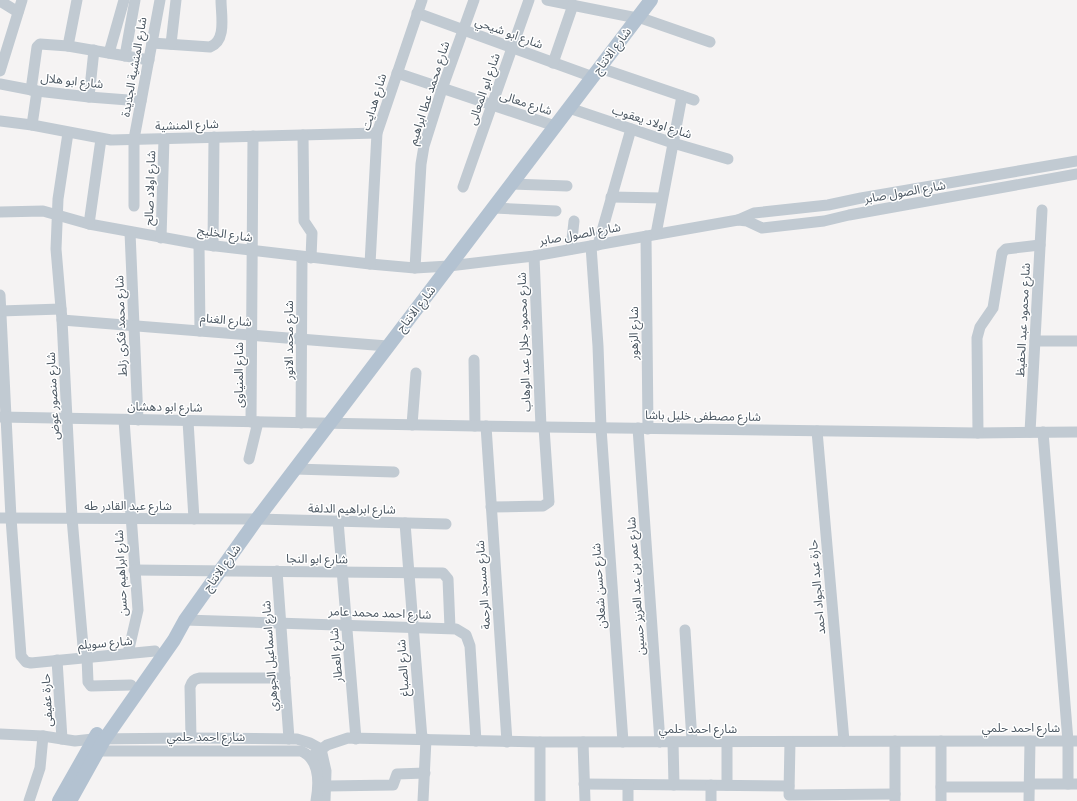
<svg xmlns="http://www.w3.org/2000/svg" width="1077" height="801" font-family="'Archivo Narrow','Noto Sans Arabic',sans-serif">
	<rect width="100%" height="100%" fill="#f5f3f3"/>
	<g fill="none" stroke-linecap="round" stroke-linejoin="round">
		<g stroke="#c1cad2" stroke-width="11">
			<polyline points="547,0 637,18"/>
			<polyline points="0,1 18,12"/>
			<polyline points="417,13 593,77"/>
			<polyline points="638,17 710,42"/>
			<path d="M152,43L210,47C227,41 221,15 221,0"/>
			<polyline points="171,44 176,0"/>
			<polyline points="68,46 77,0"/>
			<polyline points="109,53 124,0"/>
			<polyline points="125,56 135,0"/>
			<polyline points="553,63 573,5"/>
			<polyline points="600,68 694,100"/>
			<polyline points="0,71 22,0"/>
			<polyline points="397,73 555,126"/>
			<polyline points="0,84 37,91 89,97 141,101"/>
			<polyline points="31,90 37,47 40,44 68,46 149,60"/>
			<polyline points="89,97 94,50"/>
			<polyline points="569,108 673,143 728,159"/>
			<polyline points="0,121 32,125 111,140 377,133"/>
			<polyline points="32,125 37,91"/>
			<polyline points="68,133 58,199 56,249 62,320 72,518 84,658"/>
			<polyline points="303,135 304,221 312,233 311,258"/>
			<polyline points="512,184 567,186"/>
			<polyline points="463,187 529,0"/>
			<polyline points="611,197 662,198"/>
			<polyline points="134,206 134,139 160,0"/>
			<polyline points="494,208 556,211"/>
			<polyline points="0,212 43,211 89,224 199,244 370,264 415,268 449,266 534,256 738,220 747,221 762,228 824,221 849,215 1077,174"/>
			<polyline points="738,220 754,213 828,205 861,198 1077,161"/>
			<polyline points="89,224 101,139"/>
			<polyline points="130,232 138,420"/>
			<polyline points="656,234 682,96"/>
			<polyline points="646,236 648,429"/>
			<polyline points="161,238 164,138"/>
			<polyline points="199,244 200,331"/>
			<polyline points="598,245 631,129"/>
			<polyline points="213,246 214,137"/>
			<polyline points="591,246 598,346 601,428 623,742"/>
			<polyline points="571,249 574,221"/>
			<polyline points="534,256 541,427"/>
			<polyline points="370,264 377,133 422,0"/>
			<polyline points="415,268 421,164 424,146 442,89 474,0"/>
			<polyline points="0,295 11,518 21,656 26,662 31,663 155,651"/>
			<polyline points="0,311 61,309"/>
			<polyline points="62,320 387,346"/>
			<polyline points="1035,341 1077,341"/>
			<polyline points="474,360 475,426"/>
			<polyline points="0,417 475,426 978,433 1077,432"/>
			<polyline points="124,420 138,610 128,653"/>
			<polyline points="188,421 194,519"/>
			<polyline points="251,422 253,136"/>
			<polyline points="301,423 302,257"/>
			<polyline points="412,425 416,373"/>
			<polyline points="486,426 507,742"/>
			<polyline points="638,428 660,742"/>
			<polyline points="817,431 844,741"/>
			<polyline points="1030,432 1042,210"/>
			<polyline points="1043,432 1068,741 1068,784"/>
			<polyline points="978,433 977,338 980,327 993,308 1002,253 1006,249 1040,245"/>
			<polyline points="249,459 258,422"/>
			<polyline points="295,469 394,472"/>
			<polyline points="491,507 543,506 549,502 544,427"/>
			<polyline points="0,518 257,519 446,524"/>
			<polyline points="338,521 356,739"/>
			<polyline points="405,523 422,739"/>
			<polyline points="134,570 443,573 448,579 450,628"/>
			<polyline points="277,571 289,739"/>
			<polyline points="185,620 456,629 466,635 470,646 476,741"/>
			<polyline points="685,630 692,741"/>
			<polyline points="87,657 88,682 91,686 131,685"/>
			<polyline points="57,660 62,739"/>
			<polyline points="0,734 43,736 75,741 93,739 191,738 297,739 310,743 321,749 326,771 325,801"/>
			<path d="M191,738L190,687C192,681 194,679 200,678H285"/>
			<polyline points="895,741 895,800"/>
			<polyline points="941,741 941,801"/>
			<polyline points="583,742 585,801"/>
			<polyline points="673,742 674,785"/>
			<polyline points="727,742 727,785"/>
			<path d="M91,751H301C320,759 319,784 316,801"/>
			<polyline points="311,757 327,745 348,738 540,742 1077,741"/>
			<polyline points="584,784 789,786"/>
			<polyline points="1030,784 1077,784"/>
			<polyline points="628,785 628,801"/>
			<polyline points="711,785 711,801"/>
			<polyline points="327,786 393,785 397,774 425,773"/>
			<polyline points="941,787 1029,787"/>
			<polyline points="789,792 790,742"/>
			<polyline points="789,795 895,794"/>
			<polyline points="29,801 40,768 43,736"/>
			<polyline points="423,801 426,739"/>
			<polyline points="540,801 540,742"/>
			<polyline points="1029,801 1030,741"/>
		</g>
		<g stroke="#b3c2d1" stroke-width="14">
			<polyline points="59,801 97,734"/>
			<polyline points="70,801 104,740 174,640 185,620 257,519 651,0"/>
		</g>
	</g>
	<g text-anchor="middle" stroke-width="3" stroke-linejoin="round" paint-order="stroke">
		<g font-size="12" fill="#4a5661" stroke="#fff">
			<text transform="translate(509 33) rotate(20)" y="4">شارع ابو شيحي</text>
			<text transform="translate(612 51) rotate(-53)" y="4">شارع الانتاج</text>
			<text transform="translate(134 67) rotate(-80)" y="4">شارع المنشية الجديدة</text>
			<text transform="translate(72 81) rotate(6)" y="4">شارع ابو هلال</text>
			<text transform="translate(484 89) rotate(-71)" y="4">شارع ابو المعالى</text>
			<text transform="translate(429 93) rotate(-72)" y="4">شارع محمد عطا ابراهيم</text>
			<text transform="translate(374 102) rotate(-73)" y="4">شارع هدايت</text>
			<text transform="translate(526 103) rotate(18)" y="4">شارع معالى</text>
			<text transform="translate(652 122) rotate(18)" y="4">شارع اولاد يعقوب</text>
			<text transform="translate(187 125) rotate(-2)" y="4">شارع المنشية</text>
			<text transform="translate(150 188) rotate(-88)" y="4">شارع اولاد صالح</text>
			<text transform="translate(905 192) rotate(-10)" y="4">شارع الصول صابر</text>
			<text transform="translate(225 234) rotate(8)" y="4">شارع الخليج</text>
			<text transform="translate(580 234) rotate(-10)" y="4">شارع الصول صابر</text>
			<text transform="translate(416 309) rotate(-52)" y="4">شارع الانتاج</text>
			<text transform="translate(226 320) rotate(5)" y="4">شارع الغنام</text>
			<text transform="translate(1023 320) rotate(-87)" y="4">شارع محمود عبد الحفيظ</text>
			<text transform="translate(121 326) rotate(-92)" y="4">شارع محمد فكرى زلط</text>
			<text transform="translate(634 333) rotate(-90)" y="4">شارع الزهور</text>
			<text transform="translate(289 340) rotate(-90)" y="4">شارع محمد الانور</text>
			<text transform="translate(524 342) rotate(-92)" y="4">شارع محمود جلال عبد الوهاب</text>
			<text transform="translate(239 375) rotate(-90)" y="4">شارع المنياوى</text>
			<text transform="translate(53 396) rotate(-93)" y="4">شارع منصور عوض</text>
			<text transform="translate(165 407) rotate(1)" y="4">شارع ابو دهشان</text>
			<text transform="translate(703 416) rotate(1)" y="4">شارع مصطفى خليل باشا</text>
			<text x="128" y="510">شارع عبد القادر طه</text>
			<text transform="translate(352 509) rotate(1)" y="4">شارع ابراهيم الدلفة</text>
			<text transform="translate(317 559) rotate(1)" y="4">شارع ابو النجا</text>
			<text transform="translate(222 568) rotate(-54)" y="4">شارع الانتاج</text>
			<text transform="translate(121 573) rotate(-93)" y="4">شارع ابراهيم حسن</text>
			<text transform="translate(483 585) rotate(-94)" y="4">شارع مسجد الرحمة</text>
			<text transform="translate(599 586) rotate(-94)" y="4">شارع حسن شعلان</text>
			<text transform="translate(636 586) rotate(-94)" y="4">شارع عمر بن عبد العزيز حسين</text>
			<text transform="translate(817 587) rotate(-95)" y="4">حارة عبد الجواد احمد</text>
			<text transform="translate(380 613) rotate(2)" y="4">شارع احمد محمد عامر</text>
			<text transform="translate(105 643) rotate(-5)" y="4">شارع سويلم</text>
			<text transform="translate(336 655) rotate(-95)" y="4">شارع العطار</text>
			<text transform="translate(270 656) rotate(-94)" y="4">شارع اسماعيل الجوهري</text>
			<text transform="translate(403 668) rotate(-94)" y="4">شارع الصباغ</text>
			<text transform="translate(47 700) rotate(-93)" y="4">حارة عفيفى</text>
			<text x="1021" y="732">شارع احمد حلمي</text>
			<text x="698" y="733">شارع احمد حلمي</text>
			<text x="206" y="741">شارع احمد حلمي</text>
		</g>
	</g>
</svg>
